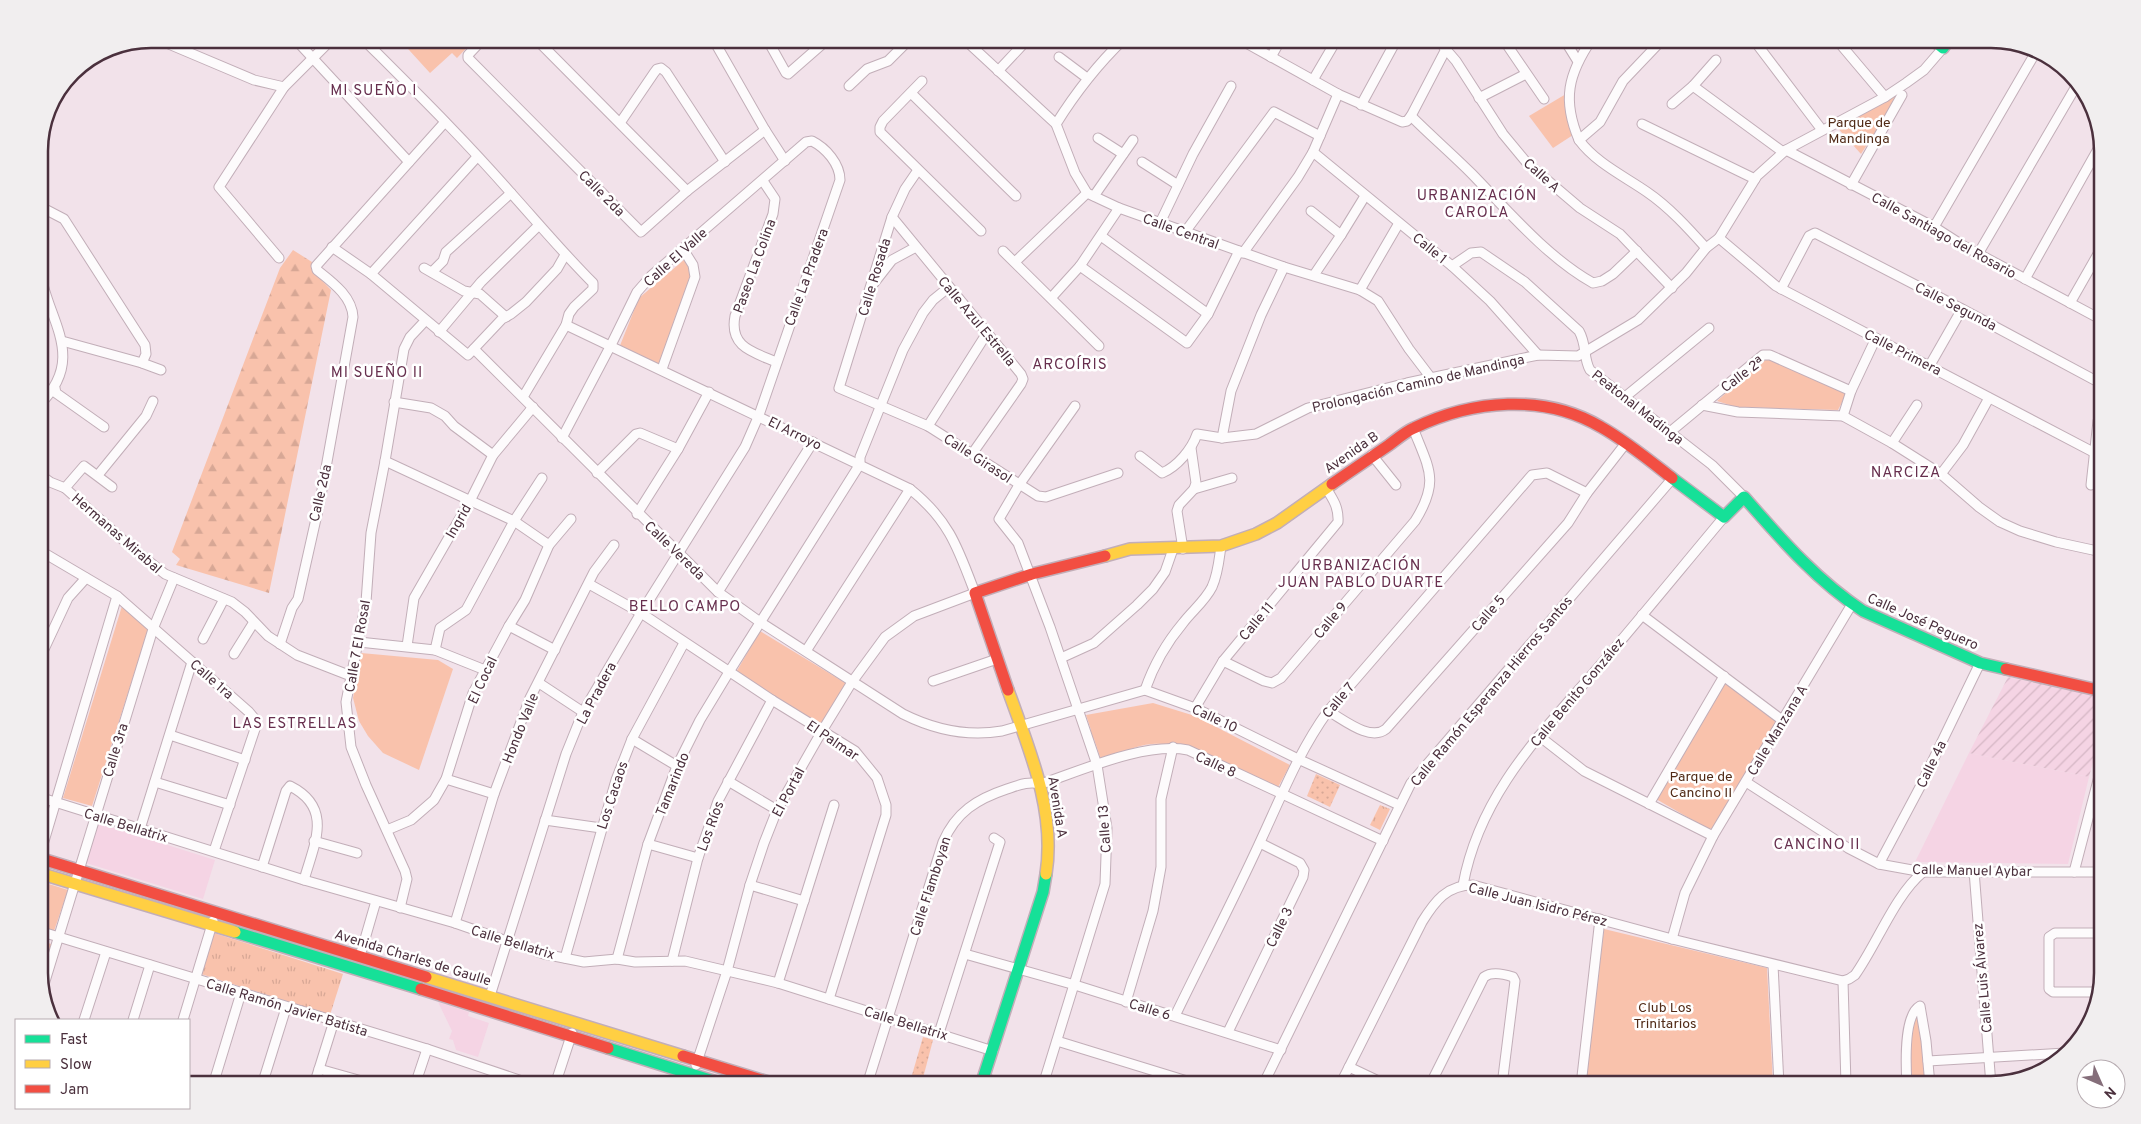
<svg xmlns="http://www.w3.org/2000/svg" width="2141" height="1124" font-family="Overpass,sans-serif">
	<defs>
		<pattern id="industrial-furrows" width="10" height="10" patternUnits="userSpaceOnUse" patternTransform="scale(1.25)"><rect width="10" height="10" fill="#f5d4e4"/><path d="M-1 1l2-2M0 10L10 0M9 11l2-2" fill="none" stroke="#d4b6c4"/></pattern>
		<pattern id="grass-tufts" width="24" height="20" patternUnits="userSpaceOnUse" patternTransform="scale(1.25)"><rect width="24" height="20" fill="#f9c2ac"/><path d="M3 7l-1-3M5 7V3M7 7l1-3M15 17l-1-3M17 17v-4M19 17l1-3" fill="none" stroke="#d7a795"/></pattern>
		<pattern id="forest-firs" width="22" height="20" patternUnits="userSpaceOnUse" patternTransform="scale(1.25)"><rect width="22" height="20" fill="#f9c2ac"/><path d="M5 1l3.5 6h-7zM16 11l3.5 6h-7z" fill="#d7a795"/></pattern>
		<pattern id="garden-dots" width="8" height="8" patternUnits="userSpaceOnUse" patternTransform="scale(1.25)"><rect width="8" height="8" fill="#f9c2ac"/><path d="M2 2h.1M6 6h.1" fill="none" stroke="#d7a795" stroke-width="1.8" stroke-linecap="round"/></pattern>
	</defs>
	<rect width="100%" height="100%" fill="#f2e2ea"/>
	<g fill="#f5d4e4">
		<polygon points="1969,753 2089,777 2068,864 1915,862"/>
		<polygon points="98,823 215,860 203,899 86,863"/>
		<polygon points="438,1002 469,1012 468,1016 489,1023 478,1057 456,1050 453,1040 449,1039 452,1031"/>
	</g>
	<polygon fill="url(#industrial-furrows)" points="2008,677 2102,697 2102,727 2089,777 1969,753"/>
	<g fill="url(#grass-tufts)">
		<polygon points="1380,805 1390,809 1380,830 1370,825"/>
		<polygon points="214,933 343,974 330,1015 201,974"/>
	</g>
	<polygon fill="url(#forest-firs)" points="293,250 312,262 312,270 331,290 269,593 176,565 180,559 172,552 280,268"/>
	<g fill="#f9c2ac">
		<polygon points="399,39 475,39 457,58 452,53 430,73"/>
		<polygon points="1902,91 1861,154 1835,125"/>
		<polygon points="1566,94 1573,135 1553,148 1529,116"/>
		<polygon points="685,259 691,268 691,282 665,368 619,348 639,298"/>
		<polygon points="1770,359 1847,393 1838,410 1736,407 1717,401 1762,361"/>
		<polygon points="122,606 148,630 92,806 63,798"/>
		<polygon points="760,631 847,684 821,729 735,674"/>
		<polygon points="361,653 438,660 453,669 419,770 383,753 368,736 359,721 353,698"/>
		<polygon points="1723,684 1728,684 1776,721 1716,825 1714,828 1708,829 1656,799"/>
		<path d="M1153,703L1195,716L1290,765L1276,791C1244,775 1187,740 1152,744C1135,745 1117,755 1101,760L1094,739L1089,736L1091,730L1086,715Z"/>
		<polygon points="39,881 68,890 54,931 39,926"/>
		<polygon points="1604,929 1767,968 1773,1085 1585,1085"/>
		<polygon points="39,940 54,945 41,986 39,981"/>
		<polygon points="1919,1011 1925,1085 1907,1085 1911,1029"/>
	</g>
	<g fill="url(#garden-dots)">
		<polygon points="1316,774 1340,785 1330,807 1307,796"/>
		<polygon points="923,1037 933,1040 923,1078 912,1075"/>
	</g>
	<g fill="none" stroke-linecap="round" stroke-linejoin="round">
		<defs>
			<g id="street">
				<polyline points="157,39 254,80 284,87"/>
				<polyline points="295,39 409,162"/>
				<path d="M363,39C413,89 464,139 511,193C538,223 564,254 593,283V289L574,307L569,314L566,325L523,397"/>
				<polyline points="483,39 468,55 468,58 641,232 687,191 765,130"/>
				<polyline points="536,39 687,191"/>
				<polyline points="713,39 765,130 785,161"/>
				<polyline points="767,39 786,73 788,74 828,39"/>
				<polyline points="964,39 1056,124 1075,173 1087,193 1119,208 1239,251 1284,267 1360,290 1378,301 1409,349 1431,378"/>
				<polyline points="1239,39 1338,94 1402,122 1407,121 1411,116 1446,49"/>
				<polyline points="1437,39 1456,61 1503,134 1527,163 1580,208 1620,234 1672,288"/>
				<polyline points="1503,39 1544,99"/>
				<polyline points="1564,39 1577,60"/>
				<path d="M1592,39C1568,74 1562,100 1579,140L1600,122L1623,81L1663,39"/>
				<polyline points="1753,39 1822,130"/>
				<polyline points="1836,39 1885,97"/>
				<polyline points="1059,57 1087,78"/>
				<polyline points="1271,57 1281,39"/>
				<polyline points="998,71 1028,39"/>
				<polyline points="1313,80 1337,39"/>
				<polyline points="922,81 883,121 880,127 880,132 981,231"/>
				<polyline points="849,86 867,69 888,61 910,39"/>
				<polyline points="1693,86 1783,152"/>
				<polyline points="911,93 1016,196"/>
				<polyline points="1479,98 1526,74"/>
				<polyline points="1672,104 1693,86 1716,60"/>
				<polyline points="1361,105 1397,39"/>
				<path d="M1411,116C1431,136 1452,154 1472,174C1508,211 1548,258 1593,283L1602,281L1613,274L1637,251"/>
				<polyline points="620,123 654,73 657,69 661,68 666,72 725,162"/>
				<path d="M1056,124C1076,92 1097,65 1124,39"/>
				<polyline points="1642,124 1755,179"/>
				<polyline points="1098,138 1123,154"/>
				<path d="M1579,140C1596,163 1624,176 1647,192C1669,207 1688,228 1706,248"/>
				<polyline points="1786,150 1934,227 1962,245 2102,320"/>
				<polyline points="1313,152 1452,266 1490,301 1538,355"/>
				<polyline points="1142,162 1178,185"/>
				<polyline points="918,170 905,189 892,217 839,388 928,426 1038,496 1046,497 1118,473"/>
				<path d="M763,181L775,199L773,214L735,316C729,347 753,352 776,362"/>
				<polyline points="1851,185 1902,95"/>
				<polyline points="1094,196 1133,140"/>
				<polyline points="39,206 64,219 145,345 146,354 142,363"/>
				<polyline points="1311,211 1341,235"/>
				<polyline points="892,217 1021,374 1023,379 1021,384 972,454"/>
				<polyline points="1160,223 1193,154 1231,86"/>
				<polyline points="1934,227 2037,50"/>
				<polyline points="1185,232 1274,112 1320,136"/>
				<polyline points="1101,236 1208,314"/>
				<polyline points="1719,238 1776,286 2095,453"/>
				<polyline points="332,247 371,274 468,355 502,319 511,314 526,302 557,269 565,255"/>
				<polyline points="1003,251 1099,346"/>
				<polyline points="1243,253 1298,177 1313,152 1338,94"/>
				<polyline points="1978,254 2078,83"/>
				<polyline points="279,258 219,187 284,87 332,39"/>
				<polyline points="1015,262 1087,193"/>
				<path d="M39,265C44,317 90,356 39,405"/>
				<polyline points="1080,266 1187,343 1208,314 1239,251"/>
				<path d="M1452,266L1471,253L1481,252L1525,282L1579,331C1587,345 1583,358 1590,370L1712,465L1744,497"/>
				<polyline points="424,268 464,291 480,294 506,317"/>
				<polyline points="432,272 443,261 446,252 511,193"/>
				<polyline points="371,274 477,157"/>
				<polyline points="1314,275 1341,235 1365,196"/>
				<polyline points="2025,279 2102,142"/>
				<polyline points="874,283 892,260 916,247"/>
				<polyline points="1781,289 1809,236 1815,233 1962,309 2102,384"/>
				<polyline points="1360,290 1399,223"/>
				<polyline points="1051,298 1080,266 1119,208"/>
				<polyline points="2070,303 2102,247"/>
				<path d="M566,325L910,489C949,520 958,548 975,593L914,616L885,637L852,682L822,731L777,810L764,843L750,885L727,971L696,1065"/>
				<polyline points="439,332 481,282 538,226"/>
				<polyline points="62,341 142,363 161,370"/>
				<path d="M474,349L718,592L760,622L903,714C935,730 967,737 1002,731L1145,690L1195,708L1298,759L1399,805"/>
				<polyline points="1930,365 1962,309"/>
				<polyline points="662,369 695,277 693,265 683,249"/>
				<polyline points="55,388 56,393 104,427"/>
				<polyline points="1625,397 1709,328"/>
				<polyline points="394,402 431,408 445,416 454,426 493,455"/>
				<polyline points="1702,405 1738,412 1843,416 1892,443 1941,474 1979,507 2000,522 2020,531 2056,542 2102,552"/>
				<polyline points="1843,416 1851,391 1876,338"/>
				<polyline points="928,426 987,333"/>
				<polyline points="1670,432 1763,355 1770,355 1851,391"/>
				<polyline points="1222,438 1231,391 1261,315 1284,267"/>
				<polyline points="1892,443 1917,405"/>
				<polyline points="1372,455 1396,485"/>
				<path d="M1140,456L1162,473C1177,467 1192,449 1197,434L1222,438L1256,434L1308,408L1407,383L1538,355L1578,356L1638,320L1686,273L1706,248L1719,238L1757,176L1786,150L1885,97L1906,83L1924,70L1943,48"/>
				<polyline points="385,461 514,521 549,545"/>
				<polyline points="597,473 636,434 640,433 678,449"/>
				<polyline points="39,474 50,482 65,488 132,548 165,574 232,602 245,612 268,636 297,655 351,676"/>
				<polyline points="1941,474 1963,445 1989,398"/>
				<polyline points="98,475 146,416 153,401"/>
				<polyline points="2091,485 2098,421 2102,413"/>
				<polyline points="65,488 84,466 112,487"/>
				<polyline points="1194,489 1232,478"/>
				<polyline points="637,514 678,449 709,392"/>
				<polyline points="1183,549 1177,511 1179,505 1194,489 1196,483 1191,448"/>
				<polyline points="39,550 117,596 249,712 255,719 255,729 214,851"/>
				<polyline points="589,584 641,613 772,700 855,751 877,778 886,805 886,815 829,999"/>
				<polyline points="718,592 813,442"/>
				<polyline points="1642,615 1782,720"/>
				<polyline points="509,626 555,650"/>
				<polyline points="203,639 224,599"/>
				<polyline points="359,642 435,650 485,670"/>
				<path d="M280,644L292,608L298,599L320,501L353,317C352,296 332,282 317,270L316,266L445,122"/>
				<polyline points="407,646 414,598 471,499 493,455 533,407"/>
				<polyline points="435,650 440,628 466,610 514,521 542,478"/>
				<polyline points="806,651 910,489"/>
				<polyline points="234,654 254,622"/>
				<polyline points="1061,658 1094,643 1137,605 1153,589 1165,572 1173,549"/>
				<polyline points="39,660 68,598 86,578"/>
				<path d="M1223,661L1264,681L1272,683L1281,678L1415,521C1440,481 1429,469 1413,428"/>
				<polyline points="933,681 997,659"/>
				<polyline points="539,683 583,712"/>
				<path d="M1145,690C1153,667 1167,642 1183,623C1192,611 1205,601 1212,587C1218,574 1219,560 1221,546"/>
				<path d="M1195,708L1223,661L1338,522C1339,508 1333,499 1326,488"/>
				<path d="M1328,711C1343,719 1370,742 1386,729L1568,523L1587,493L1626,443"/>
				<polyline points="170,735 245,760"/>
				<polyline points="1539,736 1584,771 1713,836"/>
				<polyline points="632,739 677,766"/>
				<polyline points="446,779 494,794"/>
				<polyline points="728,781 777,810"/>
				<polyline points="155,782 230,805"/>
				<polyline points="1746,782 1848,848 1879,864 1923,872 2102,872"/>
				<polyline points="39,797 304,880 455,923 544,954 584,962 617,959 635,962 685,961 778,983 993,1051"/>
				<polyline points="1649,804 1724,676"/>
				<polyline points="545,820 601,828"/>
				<polyline points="140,829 192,662"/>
				<polyline points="387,830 411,820 434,800 446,779 473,693 509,626 525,600 549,545 571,519"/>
				<polyline points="314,841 357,853"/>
				<polyline points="648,844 698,858"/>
				<polyline points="39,858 117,596"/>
				<polyline points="1879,864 1920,787 1980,663"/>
				<path d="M262,867L286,791L290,786C334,808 314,844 304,880"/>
				<polyline points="1974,871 1991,1085"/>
				<polyline points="2074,872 2102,765"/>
				<polyline points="750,885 804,901"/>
				<path d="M1463,885C1480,792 1543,732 1602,663C1643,615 1683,566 1724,517"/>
				<polyline points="400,908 407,879 405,871 366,785 351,747 346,702 366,602 371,533 385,461 404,349 410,337 425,321"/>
				<polyline points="455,923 494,794 530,698 594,572 614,545"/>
				<polyline points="39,931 427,1049 534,1085"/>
				<polyline points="1672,939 1685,893 1713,836 1852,604"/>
				<polyline points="965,954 1075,985 1281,1050"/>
				<polyline points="360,956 376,901"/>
				<polyline points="565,958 616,780 632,739 684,643"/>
				<polyline points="617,959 648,844 677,766 700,720 729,672 860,464 860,457 903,350 923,313 933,300 949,287"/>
				<polyline points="672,961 698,858 718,801 772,700"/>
				<polyline points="1773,965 1779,1085"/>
				<polyline points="1843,981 1846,1085"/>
				<polyline points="778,983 834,805"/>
				<polyline points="42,991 153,629 174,578"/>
				<polyline points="2098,992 2053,992 2049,989 2049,937 2055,933 2102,933"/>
				<path d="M490,996L566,754L583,712L641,613L745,447L759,415L840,180C840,164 826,148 812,141L806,142L651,276L637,292L611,345L562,438"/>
				<polyline points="1126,1002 1153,911 1161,867 1161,799 1173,747"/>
				<path d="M1175,1016C1203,958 1233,901 1260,842C1281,797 1299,751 1328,711L1532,475L1547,473L1587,493"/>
				<polyline points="84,1020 106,952"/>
				<polyline points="133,1020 150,965"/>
				<polyline points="183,1020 213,921"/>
				<polyline points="1228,1032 1303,877 1304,870 1300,863 1260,843"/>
				<polyline points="939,1033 1000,842 994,838"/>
				<polyline points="1057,1041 1200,1085"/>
				<polyline points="1928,1061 2065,1053"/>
				<polyline points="1349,1067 1387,1085"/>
				<polyline points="319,1069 376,1085"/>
				<polyline points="984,1078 1008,1085"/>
				<polyline points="213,1085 241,993"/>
				<polyline points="262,1085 286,1008"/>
				<polyline points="314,1085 334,1021"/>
				<polyline points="415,1085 427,1049"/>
				<polyline points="555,1085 572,1033"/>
				<path d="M867,1085L943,842C956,812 977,799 1007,789C1019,785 1028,781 1041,784C1083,770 1144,742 1188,750L1383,841"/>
				<polyline points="1043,1085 1105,884 1107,828 1097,765 1050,627 1018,543 999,519 1019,485 1075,406"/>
				<polyline points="1263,1085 1411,783 1672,479"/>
				<path d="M1340,1085L1422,922C1435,901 1447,885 1473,885L1672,939L1843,981L1849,979L1855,975C1877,944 1895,895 1923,872"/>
				<path d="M1430,1085L1484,977C1492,971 1504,974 1513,977L1515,981L1502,1085"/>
				<polyline points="1581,1085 1600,919"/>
				<path d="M1907,1085C1906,1068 1903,1015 1920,1006L1926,1041L1930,1085"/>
			</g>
			<g id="fast">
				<polyline points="1932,39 1943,48 1949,39"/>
				<path d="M1672,478L1724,517L1744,497C1781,539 1816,580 1863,611L1980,663L2006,669"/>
				<polyline points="235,932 421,989"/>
				<polyline points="608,1048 726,1085"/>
				<polyline points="981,1085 1043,892 1046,874"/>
			</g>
			<g id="slow">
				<polyline points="1105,556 1130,549 1221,546 1256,534 1277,523 1332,484"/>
				<path d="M1008,690C1029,749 1056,810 1046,874"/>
				<polyline points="39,873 235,932"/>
				<polyline points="426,977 683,1056"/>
			</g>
			<g id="jam">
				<path d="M1332,484C1351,471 1370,458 1389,445C1397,439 1405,432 1414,428C1472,400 1544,393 1601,427C1626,441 1649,460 1672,478"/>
				<polyline points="2006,669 2102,691"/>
				<polyline points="1008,690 975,593 1032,574 1105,556"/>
				<polyline points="39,858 426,977"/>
				<polyline points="421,989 608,1048"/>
				<polyline points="683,1056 778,1085"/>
			</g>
		</defs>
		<use href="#street" stroke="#c2aeb8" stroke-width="11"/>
		<use href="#fast" stroke="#c2aeb8" stroke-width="14"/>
		<use href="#slow" stroke="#c2aeb8" stroke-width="14"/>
		<use href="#jam" stroke="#c2aeb8" stroke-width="14"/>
		<use href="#street" stroke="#fdfbfc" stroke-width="9"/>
		<use href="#fast" stroke="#16e098" stroke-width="11"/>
		<use href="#slow" stroke="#ffcf43" stroke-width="11"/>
		<use href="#jam" stroke="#f24e42" stroke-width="11"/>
	</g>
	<g text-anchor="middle" stroke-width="5" stroke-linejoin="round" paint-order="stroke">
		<g font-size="14" fill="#512b17" stroke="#fff">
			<text x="1859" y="127">Parque de<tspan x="1859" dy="16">Mandinga</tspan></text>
			<text x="1701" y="781">Parque de<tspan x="1701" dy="16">Cancino II</tspan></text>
			<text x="1665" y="1012">Club Los<tspan x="1665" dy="16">Trinitarios</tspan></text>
		</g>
		<g font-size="14" fill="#4b303d" stroke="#fff">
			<text transform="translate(1542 175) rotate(42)" y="5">Calle A</text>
			<text transform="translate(602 193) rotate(45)" y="5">Calle 2da</text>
			<text transform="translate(1181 231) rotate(20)" y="5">Calle Central</text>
			<text transform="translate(1944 235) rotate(29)" y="5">Calle Santiago del Rosario</text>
			<text transform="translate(1430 248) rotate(39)" y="5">Calle 1</text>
			<text transform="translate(675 257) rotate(-42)" y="5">Calle El Valle</text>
			<text transform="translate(754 266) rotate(-70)" y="5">Paseo La Colina</text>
			<text transform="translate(806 277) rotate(-70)" y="5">Calle La Pradera</text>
			<text transform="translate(874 277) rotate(-73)" y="5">Calle Rosada</text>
			<text transform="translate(1956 306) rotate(27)" y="5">Calle Segunda</text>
			<text transform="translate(977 321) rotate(50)" y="5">Calle Azul Estrella</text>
			<text transform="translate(1903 352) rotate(27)" y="5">Calle Primera</text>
			<text transform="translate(1742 374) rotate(-37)" y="5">Calle 2ª</text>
			<text transform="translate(1418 383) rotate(-13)" y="5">Prolongación Camino de Mandinga</text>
			<text transform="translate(1638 407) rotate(38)" y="5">Peatonal Madinga</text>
			<text transform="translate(795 433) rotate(26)" y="5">El Arroyo</text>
			<text transform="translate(1351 452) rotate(-35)" y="5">Avenida B</text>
			<text transform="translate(978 458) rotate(33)" y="5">Calle Girasol</text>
			<text transform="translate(320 493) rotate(-77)" y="5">Calle 2da</text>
			<text transform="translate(458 521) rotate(-60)" y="5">Ingrid</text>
			<text transform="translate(117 533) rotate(41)" y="5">Hermanas Mirabal</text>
			<text transform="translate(675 550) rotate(44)" y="5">Calle Vereda</text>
			<text transform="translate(1488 613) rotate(-49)" y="5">Calle 5</text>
			<text transform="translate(1330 620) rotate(-50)" y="5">Calle 9</text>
			<text transform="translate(1256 621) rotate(-50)" y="5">Calle 11</text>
			<text transform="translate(1923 621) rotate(24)" y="5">Calle José Peguero</text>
			<text transform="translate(357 646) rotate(-80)" y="5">Calle 7 El Rosal</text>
			<text transform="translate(212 679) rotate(41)" y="5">Calle 1ra</text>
			<text transform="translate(482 680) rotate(-65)" y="5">El Cocal</text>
			<text transform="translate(1491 691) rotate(-50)" y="5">Calle Ramón Esperanza Hierros Santos</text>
			<text transform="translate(1577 692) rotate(-50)" y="5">Calle Benito González</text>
			<text transform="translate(596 693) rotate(-62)" y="5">La Pradera</text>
			<text transform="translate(1338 700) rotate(-50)" y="5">Calle 7</text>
			<text transform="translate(1215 718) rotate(25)" y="5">Calle 10</text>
			<text transform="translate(520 728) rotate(-68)" y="5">Hondo Valle</text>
			<text transform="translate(1777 730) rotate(-59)" y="5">Calle Manzana A</text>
			<text transform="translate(833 740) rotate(34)" y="5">El Palmar</text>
			<text transform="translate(115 750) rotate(-73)" y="5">Calle 3ra</text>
			<text transform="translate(1216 764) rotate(25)" y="5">Calle 8</text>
			<text transform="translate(1931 764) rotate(-64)" y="5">Calle 4a</text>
			<text transform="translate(672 784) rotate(-68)" y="5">Tamarindo</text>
			<text transform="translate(788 792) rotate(-62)" y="5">El Portal</text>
			<text transform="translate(612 795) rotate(-72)" y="5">Los Cacaos</text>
			<text transform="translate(1058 807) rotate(81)" y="5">Avenida A</text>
			<text transform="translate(126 825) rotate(17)" y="5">Calle Bellatrix</text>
			<text transform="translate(710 826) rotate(-70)" y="5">Los Ríos</text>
			<text transform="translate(1104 829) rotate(-94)" y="5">Calle 13</text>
			<text transform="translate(1972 870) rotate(1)" y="5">Calle Manuel Aybar</text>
			<text transform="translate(930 886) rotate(-72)" y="5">Calle Flamboyan</text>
			<text transform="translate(1538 904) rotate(14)" y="5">Calle Juan Isidro Pérez</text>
			<text transform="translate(1279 927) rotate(-64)" y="5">Calle 3</text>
			<text transform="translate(513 942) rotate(17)" y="5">Calle Bellatrix</text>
			<text transform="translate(413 957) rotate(17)" y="5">Avenida Charles de Gaulle</text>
			<text transform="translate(1982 978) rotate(-95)" y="5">Calle Luis Álvarez</text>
			<text transform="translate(287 1007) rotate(17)" y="5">Calle Ramón Javier Batista</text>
			<text transform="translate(1150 1009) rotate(17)" y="5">Calle 6</text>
			<text transform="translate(906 1023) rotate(17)" y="5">Calle Bellatrix</text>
		</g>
		<g font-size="15" letter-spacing="1" fill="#672f4e" stroke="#fff">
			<text x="374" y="95">MI SUEÑO I</text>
			<text x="1477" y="200">URBANIZACIÓN<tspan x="1477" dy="17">CAROLA</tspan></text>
			<text x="1070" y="369">ARCOÍRIS</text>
			<text x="377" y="377">MI SUEÑO II</text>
			<text x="1906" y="477">NARCIZA</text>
			<text x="1361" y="570">URBANIZACIÓN<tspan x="1361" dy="17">JUAN PABLO DUARTE</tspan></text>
			<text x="685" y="611">BELLO CAMPO</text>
			<text x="295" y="728">LAS ESTRELLAS</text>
			<text x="1817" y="849">CANCINO II</text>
		</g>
	</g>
	<path d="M0 0H2141V1124H0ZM151 48H1991A103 103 0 0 1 2094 151V973A103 103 0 0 1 1991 1076H151A103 103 0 0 1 48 973V151A103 103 0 0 1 151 48Z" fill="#f1eeef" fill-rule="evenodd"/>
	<path fill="none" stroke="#4b303d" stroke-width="2.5" d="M151 48H1991A103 103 0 0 1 2094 151V973A103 103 0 0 1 1991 1076H151A103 103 0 0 1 48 973V151A103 103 0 0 1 151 48Z"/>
	<rect x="15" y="1019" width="175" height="90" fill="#ffffff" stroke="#b7acb1"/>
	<rect x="25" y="1035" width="25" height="8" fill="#16e098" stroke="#b7acb1"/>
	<text x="60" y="1044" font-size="15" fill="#4b303d">Fast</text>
	<rect x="25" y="1060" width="25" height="8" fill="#ffcf43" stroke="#b7acb1"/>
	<text x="60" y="1069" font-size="15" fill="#4b303d">Slow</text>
	<rect x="25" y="1085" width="25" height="8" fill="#f24e42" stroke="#b7acb1"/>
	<text x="60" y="1094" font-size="15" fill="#4b303d">Jam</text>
	<g transform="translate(2101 1084) rotate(135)"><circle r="24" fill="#ffffff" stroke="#b7acb1"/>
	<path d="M0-4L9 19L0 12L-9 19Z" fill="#856e7a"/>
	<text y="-8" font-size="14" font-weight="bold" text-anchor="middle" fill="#4b303d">N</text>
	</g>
</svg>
